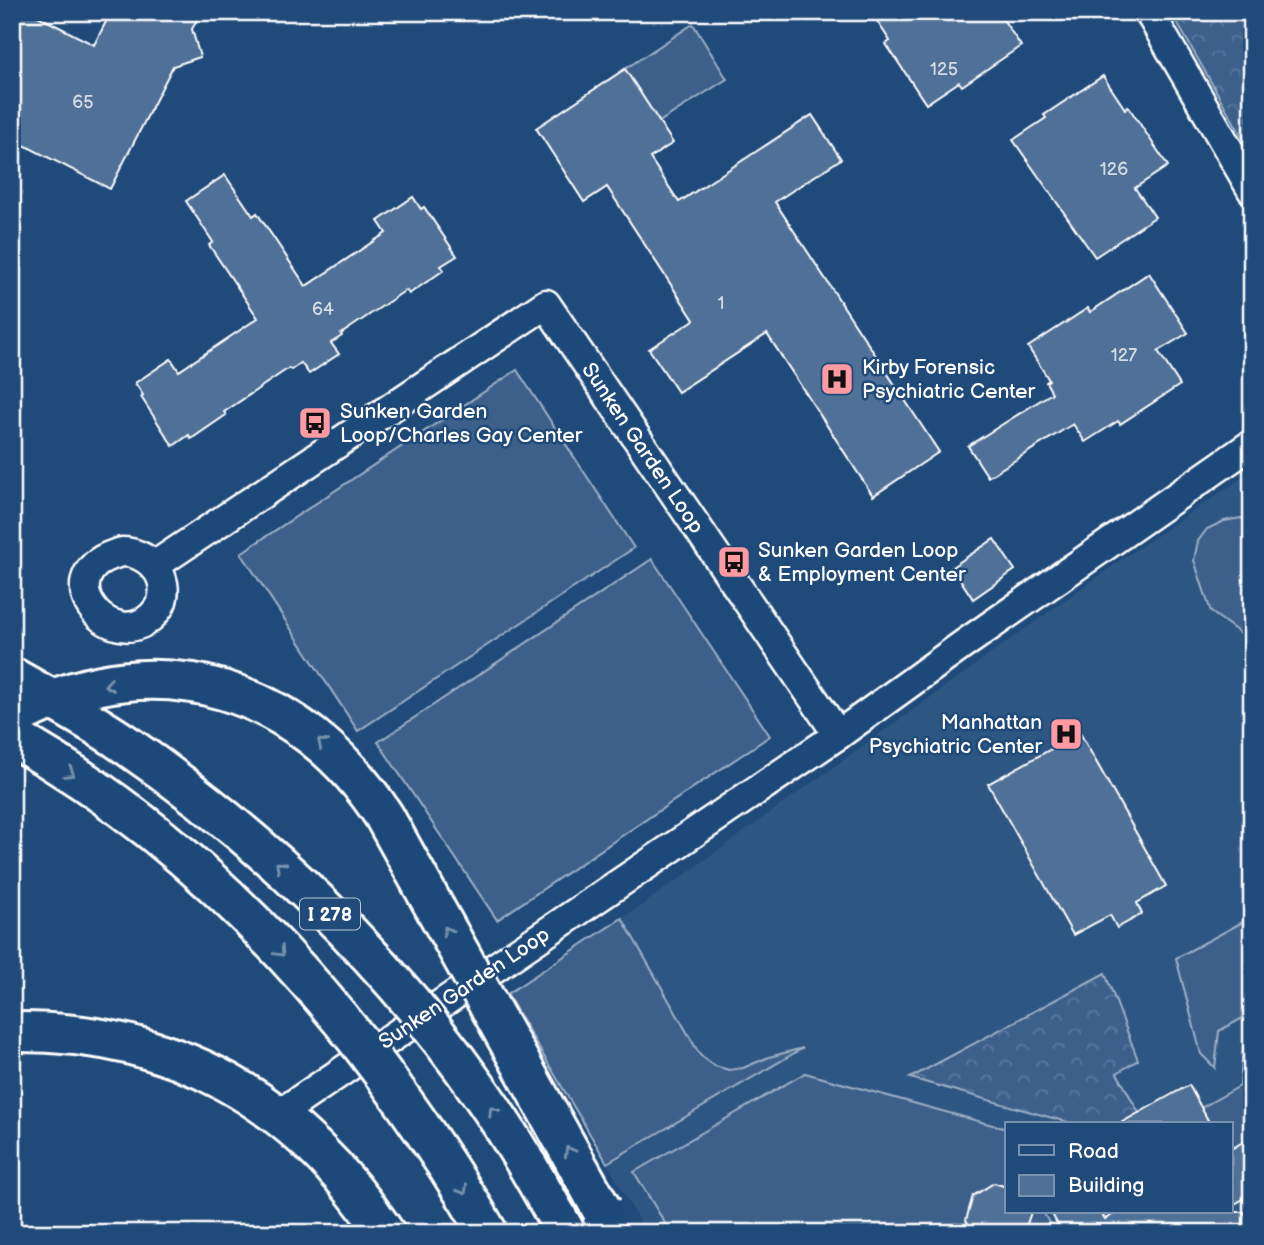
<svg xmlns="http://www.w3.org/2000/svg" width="1264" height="1245" font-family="'Balsamiq Sans',sans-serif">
	<defs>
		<pattern id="forest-crowns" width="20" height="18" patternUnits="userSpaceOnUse" patternTransform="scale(1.75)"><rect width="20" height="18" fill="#3c618b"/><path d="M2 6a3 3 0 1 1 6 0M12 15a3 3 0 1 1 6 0" fill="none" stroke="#59799c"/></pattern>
	</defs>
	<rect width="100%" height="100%" fill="#1f4a7a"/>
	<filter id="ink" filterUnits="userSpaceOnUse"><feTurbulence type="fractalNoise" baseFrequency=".0143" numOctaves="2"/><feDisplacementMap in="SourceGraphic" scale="14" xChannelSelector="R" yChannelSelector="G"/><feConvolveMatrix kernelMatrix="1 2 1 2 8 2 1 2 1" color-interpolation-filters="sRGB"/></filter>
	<g filter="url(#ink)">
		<path fill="#2e5683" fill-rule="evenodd" d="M1252,471V1233H646L607,1163L507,994L645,903L1115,564ZM1007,1124H1231V1212H1007Z"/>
		<g fill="#3c618b" stroke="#9eb0c5" stroke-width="2">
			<polygon points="693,24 727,79 659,122 625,69"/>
			<polygon points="517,370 634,548 358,731 241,553"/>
			<polygon points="1241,518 1252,523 1252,642 1211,612 1194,560 1198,541 1207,529 1224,521"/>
			<polygon points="652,559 770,736 497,920 378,742"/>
			<polygon points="1252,917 1252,1013 1219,1031 1215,1068 1201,1054 1176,958"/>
			<polygon points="622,918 700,1055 715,1066 729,1070 743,1068 769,1057 803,1048 607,1163 507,994"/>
			<polygon points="1252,1041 1252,1051 1247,1054 1252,1062 1252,1137 1231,1149 1231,1124 1210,1124 1201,1108 1240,1086 1243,1046"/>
			<polygon points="805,1073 1007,1129 1007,1187 994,1183 973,1196 967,1220 974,1233 671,1233 634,1172"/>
			<polygon points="1030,1212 1043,1212 1055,1233 1024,1233"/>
		</g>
		<g fill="url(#forest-crowns)" stroke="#9eb0c5" stroke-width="2">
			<polygon points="1171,12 1252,12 1252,154"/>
			<polygon points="1105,973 1138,1060 1117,1073 1139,1113 1119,1124 1074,1124 910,1078"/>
		</g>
		<g fill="#507197" stroke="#fff" stroke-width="2">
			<polygon points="12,12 30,12 94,45 111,12 201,12 192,29 200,57 173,66 110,189 12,139"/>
			<polygon points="871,12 998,12 1021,46 962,86 959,82 926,104 886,44 890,41"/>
			<polygon points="625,69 673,143 650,158 679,202 812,115 841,159 775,202 939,452 873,496 767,334 678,392 649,349 694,320 607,187 584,202 536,128"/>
			<polygon points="1103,76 1125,109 1128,106 1168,166 1135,188 1155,217 1095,257 1013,140 1046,118 1044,115"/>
			<polygon points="225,175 253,216 257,213 306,286 386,233 378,221 413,197 421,209 424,207 457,256 441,266 444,270 409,294 406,290 341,334 342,336 331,343 339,354 309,374 301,363 291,370 289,368 224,412 226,415 191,439 189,435 173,446 141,397 143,395 135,383 171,359 179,371 258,318 209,245 213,242 186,201"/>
			<polygon points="1149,273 1188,333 1158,351 1180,385 1120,424 1118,421 1085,442 1073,424 988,477 968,446 1052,393 1046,382 1049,380 1028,347 1088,308 1090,312"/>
			<polygon points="994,539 1015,570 973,599 952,567"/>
			<polygon points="1080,733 1166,886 1137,903 1142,914 1117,928 1110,915 1073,935 988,784"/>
			<polygon points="1189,1085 1210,1124 1119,1124 1169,1096"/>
			<polygon points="1252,1137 1252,1194 1231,1206 1231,1149"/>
			<polygon points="994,1183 1007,1187 1007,1212 1031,1212 1024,1233 974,1233 966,1220 973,1196"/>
			<polygon points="1051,1212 1100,1212 1105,1219 1118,1212 1244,1212 1252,1225 1252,1233 1062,1233"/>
		</g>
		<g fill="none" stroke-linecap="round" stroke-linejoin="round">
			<defs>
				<g id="street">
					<polyline points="1149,12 1252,190"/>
					<path d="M122,552C145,552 168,572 163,597C162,605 157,610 152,616C110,656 42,572 122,552Z"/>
					<polyline points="154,566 546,304 838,735"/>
					<polyline points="279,1114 838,735 964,644 1252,444"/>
				</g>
				<path id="secondary" d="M12,1032C174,1030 296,1099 385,1233"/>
			</defs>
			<use href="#street" stroke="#fff" stroke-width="33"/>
			<use href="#secondary" stroke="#fff" stroke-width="44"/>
			<use href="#street" stroke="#1f4a7a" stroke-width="28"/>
			<use href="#secondary" stroke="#1f4a7a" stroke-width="38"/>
			<defs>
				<g id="highway-bridge">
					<path d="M12,677C49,698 87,718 122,742C260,836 384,955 480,1092C512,1137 539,1185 566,1233"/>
					<path d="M22,713C159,642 302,689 384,816L602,1210"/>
					<path d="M12,737C215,850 372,1034 488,1233"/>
				</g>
			</defs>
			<use href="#highway-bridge" stroke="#fff" stroke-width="44" stroke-linecap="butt"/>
			<use href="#highway-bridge" stroke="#1f4a7a" stroke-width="38"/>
		</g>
		<defs><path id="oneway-chevron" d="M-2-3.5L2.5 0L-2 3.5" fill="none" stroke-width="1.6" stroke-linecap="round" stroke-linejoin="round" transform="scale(1.75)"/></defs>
		<g stroke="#7992af">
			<use href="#oneway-chevron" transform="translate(109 685) rotate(170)"/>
			<use href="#oneway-chevron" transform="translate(322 743) rotate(-140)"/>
			<use href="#oneway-chevron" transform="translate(70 773) rotate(32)"/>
			<use href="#oneway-chevron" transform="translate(280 866) rotate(-137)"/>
			<use href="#oneway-chevron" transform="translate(447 931) rotate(-118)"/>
			<use href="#oneway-chevron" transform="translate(280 952) rotate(47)"/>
			<use href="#oneway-chevron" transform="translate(493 1111) rotate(-123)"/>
			<use href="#oneway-chevron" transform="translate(569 1151) rotate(-119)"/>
			<use href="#oneway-chevron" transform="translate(463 1190) rotate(59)"/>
		</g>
	</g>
	<defs>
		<symbol id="hospital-square" viewBox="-11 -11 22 22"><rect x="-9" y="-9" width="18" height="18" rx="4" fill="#ff9aa2" stroke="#1f4a7a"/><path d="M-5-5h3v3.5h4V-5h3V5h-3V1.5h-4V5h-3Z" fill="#111"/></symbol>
		<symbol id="bus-square" viewBox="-11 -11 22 22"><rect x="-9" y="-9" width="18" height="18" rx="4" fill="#ff9aa2" stroke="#1f4a7a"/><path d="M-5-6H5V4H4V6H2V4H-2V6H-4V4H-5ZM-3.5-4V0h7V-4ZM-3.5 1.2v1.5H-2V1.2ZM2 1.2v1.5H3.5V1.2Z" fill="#111"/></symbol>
	</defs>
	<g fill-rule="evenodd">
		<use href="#hospital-square" x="818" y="360" width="38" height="38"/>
		<use href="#bus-square" x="296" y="404" width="38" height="38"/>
		<use href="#bus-square" x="715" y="543" width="38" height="38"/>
		<use href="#hospital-square" x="1047" y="715" width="38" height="38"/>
	</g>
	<g text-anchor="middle" stroke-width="5" stroke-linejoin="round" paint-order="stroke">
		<g font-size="18" fill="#d3dce5">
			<text x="944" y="75">125</text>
			<text x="83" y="108">65</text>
			<text x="1114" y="175">126</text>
			<text x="721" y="309">1</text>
			<text x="323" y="315">64</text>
			<text x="1124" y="361">127</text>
		</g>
		<rect fill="#1f4a7a" stroke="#bcc9d7" stroke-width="2" x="300" y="898.5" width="60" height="31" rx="5"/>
		<g font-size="19" font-weight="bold" fill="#fff">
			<text x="330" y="921">I 278</text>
		</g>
		<g font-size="21" fill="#fff" stroke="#1f4a7a" text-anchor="start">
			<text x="862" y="374">Kirby Forensic<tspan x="862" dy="24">Psychiatric Center</tspan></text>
			<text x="340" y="418">Sunken Garden<tspan x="340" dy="24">Loop/Charles Gay Center</tspan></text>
			<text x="758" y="557">Sunken Garden Loop<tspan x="758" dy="24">&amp; Employment Center</tspan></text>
			<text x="1042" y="729" text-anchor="end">Manhattan<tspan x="1042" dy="24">Psychiatric Center</tspan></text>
		</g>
		<g font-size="21" fill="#fff" stroke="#1f4a7a">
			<text transform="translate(643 448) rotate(56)" y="7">Sunken Garden Loop</text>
			<text transform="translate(464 988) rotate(-34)" y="7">Sunken Garden Loop</text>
		</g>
	</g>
	<rect width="1264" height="1245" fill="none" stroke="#1f4a7a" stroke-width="42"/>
	<rect x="21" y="21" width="1222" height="1203" fill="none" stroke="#fff" stroke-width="2.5" filter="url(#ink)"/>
	<rect x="1005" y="1122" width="228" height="91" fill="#1f4a7a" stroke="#7992af" stroke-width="2"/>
	<rect x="1019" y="1145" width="35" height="10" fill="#1f4a7a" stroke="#7992af" stroke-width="2"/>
	<text x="1068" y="1158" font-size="21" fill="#ffffff">Road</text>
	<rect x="1019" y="1175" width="35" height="21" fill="#507197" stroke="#7992af" stroke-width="2"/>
	<text x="1068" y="1192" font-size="21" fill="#ffffff">Building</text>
</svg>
